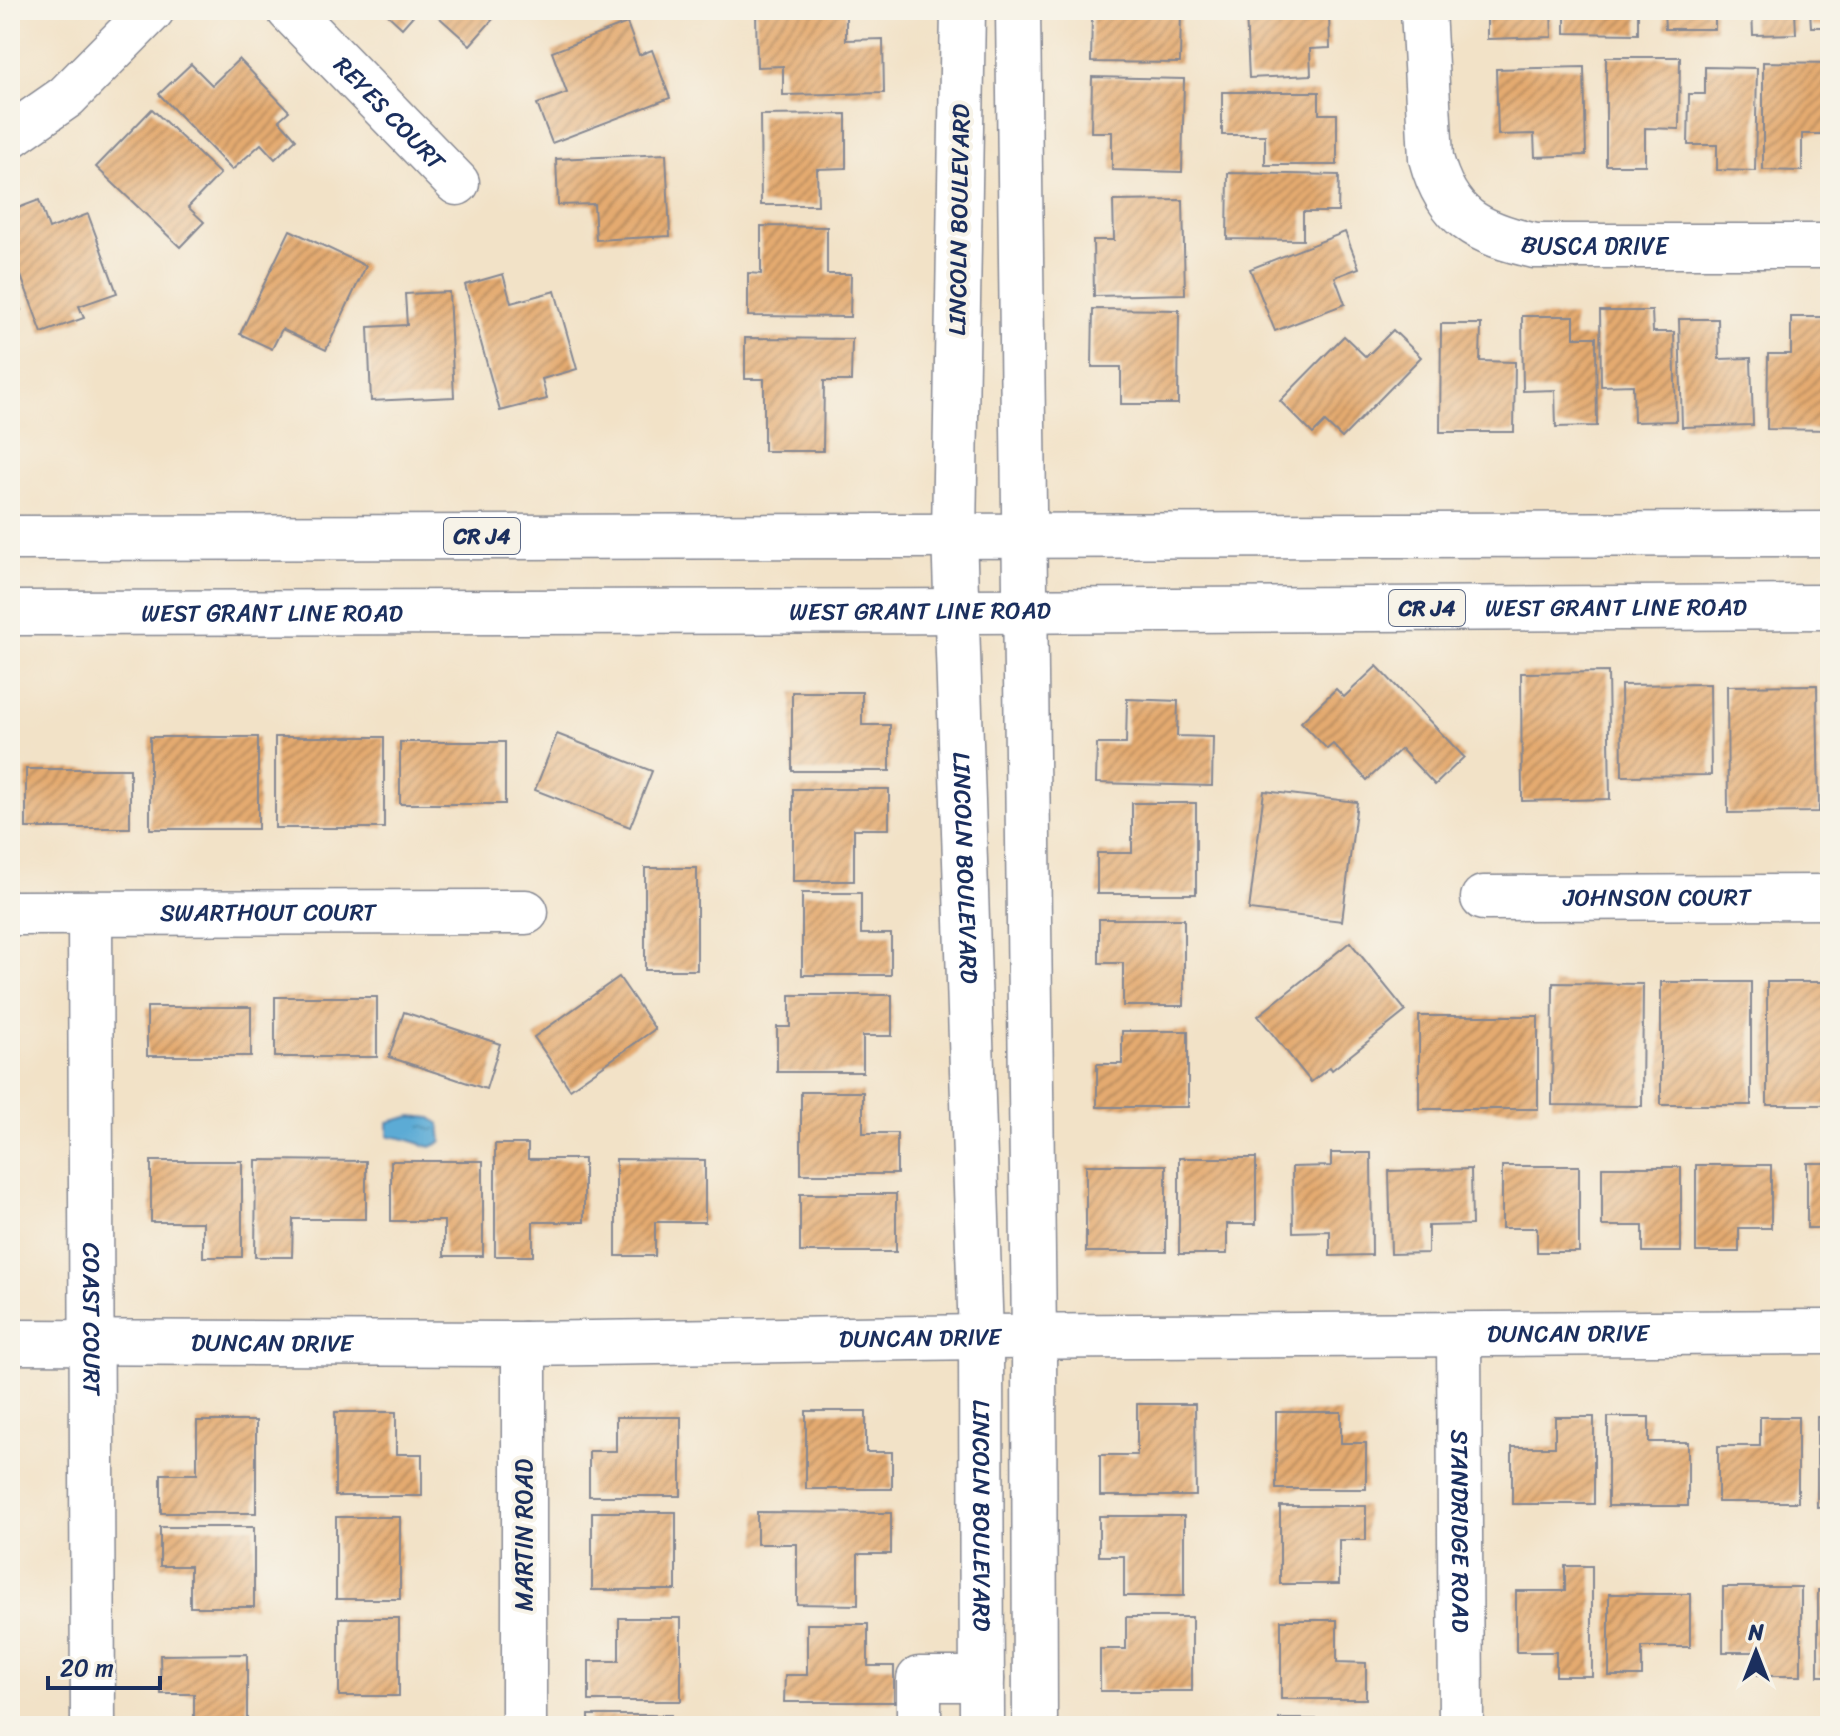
<svg xmlns="http://www.w3.org/2000/svg" width="1840" height="1736" font-family="Sriracha,sans-serif">
	<defs>
		<pattern id="water-ripples" width="26" height="14" patternUnits="userSpaceOnUse" patternTransform="scale(2)"><rect width="26" height="14" fill="#5babd5"/><path d="M2 4q2-2 4 0t4 0M15 11q2-2 4 0t4 0" fill="none" stroke="#4a8cb0"/></pattern>
		<pattern id="building-hatch" width="6" height="6" patternUnits="userSpaceOnUse" patternTransform="scale(2)"><rect width="6" height="6" fill="#e4aa6f"/><path d="M-1 1l2-2M0 6l6-6M5 7l2-2" fill="none" stroke="#b88b5e"/></pattern>
	</defs>
	<rect width="100%" height="100%" fill="#f7f3e8"/>
	<filter id="ink" filterUnits="userSpaceOnUse"><feTurbulence type="fractalNoise" baseFrequency=".0125" numOctaves="2"/><feDisplacementMap in="SourceGraphic" scale="16" xChannelSelector="R" yChannelSelector="G"/><feConvolveMatrix kernelMatrix="1 2 1 2 8 2 1 2 1" color-interpolation-filters="sRGB"/></filter>
	<filter id="wash" filterUnits="userSpaceOnUse"><feTurbulence type="fractalNoise" baseFrequency=".006" numOctaves="4" result="noise"/><feDisplacementMap in="SourceGraphic" scale="32" xChannelSelector="R" yChannelSelector="G"/><feGaussianBlur stdDeviation="1.8" result="paint"/><feColorMatrix in="noise" values="0 0 0 0 0 0 0 0 0 0 0 0 0 0 0 0 0 1.4 0 .05"/><feComposite in="paint" operator="in"/></filter>
	<g filter="url(#wash)">
		<rect width="100%" height="100%" fill="#f2e2c7"/>
		<path fill="url(#water-ripples)" stroke="#3b6d9a" stroke-width="2" d="M412,1116L431,1118L440,1124L442,1142L431,1147C416,1143 404,1137 388,1136V1122Z"/>
		<g id="blocks">
			<g fill="url(#building-hatch)">
				<polygon points="391,10 418,10 402,28 387,14"/>
				<polygon points="431,10 501,10 470,45"/>
				<polygon points="756,10 846,10 846,40 883,39 884,93 783,95 783,66 757,67"/>
				<polygon points="1112,10 1181,10 1180,63 1091,62 1092,16 1112,17"/>
				<polygon points="1329,10 1330,48 1310,49 1311,75 1249,78 1246,12"/>
				<polygon points="1487,10 1551,10 1552,37 1487,39"/>
				<polygon points="1565,10 1638,10 1638,34 1565,33"/>
				<polygon points="1664,10 1715,10 1715,29 1665,29"/>
				<polygon points="1752,10 1795,10 1796,34 1753,35"/>
				<polygon points="1810,10 1830,10 1830,27 1811,27"/>
				<polygon points="627,23 639,55 652,50 670,98 552,143 537,104 567,93 552,52"/>
				<polygon points="1606,57 1680,57 1679,129 1645,128 1645,165 1606,165"/>
				<polygon points="239,59 289,111 279,120 296,139 275,159 261,144 232,170 159,94 191,64 212,85"/>
				<polygon points="1763,62 1830,63 1830,134 1802,134 1802,171 1763,170"/>
				<polygon points="1584,67 1586,155 1535,157 1534,134 1498,135 1496,69"/>
				<polygon points="1705,67 1757,68 1755,171 1717,170 1717,145 1688,145 1689,94 1705,94"/>
				<polygon points="1092,77 1184,79 1182,172 1112,170 1112,132 1091,132"/>
				<polygon points="1222,92 1319,92 1319,114 1337,114 1337,165 1265,165 1265,135 1222,135"/>
				<polygon points="152,109 220,174 188,207 204,222 180,247 96,167"/>
				<polygon points="846,114 846,168 817,169 818,205 761,205 760,115"/>
				<polygon points="666,154 670,236 596,240 594,204 558,205 556,159"/>
				<polygon points="1228,173 1339,175 1338,212 1303,212 1303,240 1227,239"/>
				<polygon points="39,200 49,229 88,214 117,293 79,306 84,318 42,333 10,246 10,211"/>
				<polygon points="1183,200 1185,294 1094,296 1093,240 1114,240 1113,201"/>
				<polygon points="761,226 827,227 827,274 851,274 850,317 748,316 748,273 761,274"/>
				<polygon points="290,230 366,266 326,350 282,329 272,349 240,334"/>
				<polygon points="1345,232 1359,268 1335,277 1345,304 1275,331 1250,269"/>
				<polygon points="503,274 511,303 555,291 577,369 542,379 547,399 500,411 465,285"/>
				<polygon points="10,285 21,310 10,315"/>
				<polygon points="449,292 454,397 371,401 368,327 407,325 405,294"/>
				<polygon points="1093,309 1179,310 1178,404 1121,404 1121,367 1092,367"/>
				<polygon points="1600,311 1652,311 1653,332 1674,332 1676,421 1634,422 1633,385 1601,386"/>
				<polygon points="1522,316 1574,316 1574,337 1596,337 1597,426 1556,427 1555,390 1523,391"/>
				<polygon points="1791,317 1830,317 1830,430 1767,429 1768,354 1791,354"/>
				<polygon points="1679,319 1718,319 1719,359 1751,358 1753,425 1682,427"/>
				<polygon points="1441,324 1481,324 1480,361 1515,362 1514,432 1440,432"/>
				<polygon points="1393,330 1421,357 1342,438 1325,422 1313,434 1280,401 1344,336 1366,357"/>
				<polygon points="745,338 852,339 851,381 824,381 823,451 764,451 764,379 745,379"/>
				<polygon points="1377,666 1464,757 1435,785 1401,749 1367,780 1333,744 1327,749 1301,722 1336,689 1344,697"/>
				<polygon points="1608,672 1610,799 1522,801 1521,673"/>
				<polygon points="1710,684 1711,775 1622,776 1621,685"/>
				<polygon points="1817,685 1819,812 1728,813 1727,686"/>
				<polygon points="792,692 862,692 862,725 890,725 890,771 792,771"/>
				<polygon points="1127,699 1178,701 1177,736 1213,737 1212,786 1096,783 1097,744 1126,744"/>
				<polygon points="557,734 652,771 630,827 535,790"/>
				<rect x="150" y="737" width="108" height="92"/>
				<rect x="275" y="737" width="109" height="91"/>
				<rect x="400" y="742" width="105" height="62"/>
				<rect x="26" y="769" width="104" height="59"/>
				<polygon points="793,789 889,789 889,829 854,829 854,881 793,881"/>
				<polygon points="1264,791 1357,802 1342,921 1249,910"/>
				<polygon points="1132,803 1196,803 1196,894 1097,894 1097,853 1132,853"/>
				<rect x="645" y="868" width="52" height="102"/>
				<polygon points="802,893 861,893 861,934 891,934 891,975 802,975"/>
				<polygon points="1099,919 1184,919 1184,1006 1123,1006 1123,963 1099,963"/>
				<polygon points="1350,942 1406,1011 1332,1070 1330,1067 1311,1082 1258,1016"/>
				<polygon points="619,977 655,1029 570,1089 534,1037"/>
				<rect x="1661" y="982" width="90" height="123"/>
				<rect x="1767" y="982" width="63" height="123"/>
				<polygon points="1553,983 1643,984 1642,1106 1552,1105"/>
				<polygon points="790,995 892,995 892,1036 863,1036 863,1072 777,1072 777,1027 790,1027"/>
				<rect x="275" y="997" width="102" height="60"/>
				<rect x="147" y="1007" width="104" height="49"/>
				<rect x="10" y="1009" width="6" height="47"/>
				<polygon points="404,1012 500,1044 486,1089 389,1057"/>
				<rect x="1419" y="1016" width="119" height="93"/>
				<polygon points="1122,1031 1188,1031 1188,1107 1097,1107 1097,1064 1122,1064"/>
				<polygon points="801,1092 863,1092 863,1133 897,1133 897,1174 801,1174"/>
				<polygon points="495,1144 528,1144 528,1159 584,1159 584,1222 533,1222 533,1256 495,1256"/>
				<polygon points="1331,1153 1371,1153 1372,1255 1330,1256 1330,1231 1293,1232 1292,1167 1331,1166"/>
				<polygon points="1179,1158 1256,1158 1256,1224 1227,1224 1227,1254 1179,1254"/>
				<polygon points="616,1159 705,1160 705,1222 655,1222 655,1256 616,1256"/>
				<polygon points="256,1160 366,1161 366,1219 293,1219 292,1257 255,1257"/>
				<polygon points="151,1161 242,1161 242,1257 203,1257 203,1222 151,1222"/>
				<polygon points="391,1161 483,1161 483,1256 444,1256 444,1221 391,1221"/>
				<rect x="1807" y="1163" width="23" height="65"/>
				<rect x="1086" y="1165" width="80" height="87"/>
				<polygon points="1696,1165 1771,1165 1771,1228 1739,1228 1739,1252 1696,1252"/>
				<polygon points="1502,1166 1579,1166 1579,1252 1537,1252 1537,1228 1502,1228"/>
				<polygon points="1602,1167 1681,1167 1681,1252 1643,1252 1643,1226 1602,1226"/>
				<polygon points="1471,1169 1472,1225 1428,1226 1428,1253 1391,1254 1389,1171"/>
				<rect x="800" y="1194" width="96" height="58"/>
				<polygon points="1137,1404 1195,1404 1196,1496 1100,1496 1100,1455 1137,1455"/>
				<polygon points="806,1411 866,1411 866,1452 892,1452 892,1489 806,1489"/>
				<polygon points="335,1412 396,1412 396,1454 422,1454 422,1496 335,1496"/>
				<polygon points="1276,1412 1341,1412 1341,1443 1366,1443 1366,1489 1276,1489"/>
				<polygon points="616,1417 681,1417 681,1496 589,1496 589,1451 616,1451"/>
				<polygon points="1555,1417 1594,1417 1594,1504 1512,1504 1512,1447 1555,1447"/>
				<polygon points="1608,1417 1649,1417 1649,1442 1688,1442 1688,1506 1608,1506"/>
				<polygon points="1760,1417 1798,1417 1798,1502 1718,1502 1718,1446 1760,1446"/>
				<rect x="1817" y="1417" width="13" height="90"/>
				<polygon points="197,1421 256,1421 256,1513 161,1513 161,1474 197,1474"/>
				<polygon points="1280,1506 1366,1506 1366,1540 1339,1540 1339,1584 1280,1584"/>
				<rect x="592" y="1512" width="84" height="78"/>
				<polygon points="757,1512 891,1513 891,1554 858,1554 858,1605 797,1604 797,1544 757,1544"/>
				<polygon points="1099,1516 1184,1516 1184,1596 1124,1596 1124,1556 1099,1556"/>
				<rect x="336" y="1517" width="64" height="82"/>
				<polygon points="160,1527 254,1527 254,1607 190,1607 190,1566 160,1566"/>
				<polygon points="1565,1566 1592,1566 1592,1676 1556,1676 1556,1652 1516,1652 1516,1591 1565,1591"/>
				<polygon points="1723,1587 1801,1587 1801,1676 1758,1676 1758,1652 1723,1652"/>
				<rect x="1818" y="1590" width="12" height="86"/>
				<polygon points="1609,1594 1690,1594 1690,1647 1642,1647 1642,1676 1609,1676"/>
				<polygon points="1126,1617 1192,1617 1192,1691 1100,1691 1100,1649 1126,1649"/>
				<rect x="339" y="1618" width="60" height="78"/>
				<polygon points="619,1618 681,1618 681,1701 589,1701 589,1661 619,1661"/>
				<polygon points="1281,1620 1337,1620 1337,1662 1366,1663 1366,1699 1281,1699"/>
				<polygon points="807,1624 868,1624 868,1666 894,1666 894,1702 784,1702 785,1675 807,1675"/>
				<polygon points="247,1654 247,1726 194,1726 194,1694 161,1694 160,1655"/>
				<rect x="589" y="1715" width="82" height="11"/>
				<rect x="1279" y="1719" width="85" height="7"/>
			</g>
		</g>
	</g>
	<g filter="url(#ink)">
		<use href="#blocks" fill-opacity="0" stroke="#868892" stroke-width="2"/>
		<g fill="none" stroke-linecap="round" stroke-linejoin="round">
			<defs>
				<g id="minor">
					<path id="s1" d="M289,10L457,183"/>
					<path id="s2" d="M963,10L954,534L981,1337L982,1726"/>
					<polyline points="1018,10 1034,1337 1035,1726"/>
					<path id="s3" d="M1423,10L1431,158C1447,218 1478,233 1535,246H1830"/>
					<polyline points="10,136 66,97 152,10"/>
					<path id="s4" d="M1483,898L1830,897"/>
					<path id="s5" d="M10,913L526,912"/>
					<path id="s6" d="M90,913L93,1726"/>
					<path id="s7" d="M1459,1335L1461,1726"/>
					<path id="s8" d="M10,1342L524,1344L981,1337L1830,1332"/>
					<polyline points="524,1344 524,1726"/>
					<polyline points="919,1726 919,1679 982,1679"/>
				</g>
				<g id="major">
					<polyline points="10,538 1830,534"/>
					<path id="s9" d="M10,613C617,615 1223,608 1830,607"/>
				</g>
			</defs>
			<use href="#minor" stroke="#868892" stroke-width="47"/>
			<use href="#major" stroke="#868892" stroke-width="47"/>
			<use href="#minor" stroke="#fff" stroke-width="44"/>
			<use href="#major" stroke="#fff" stroke-width="44"/>
		</g>
	</g>
	<g text-anchor="middle" stroke-width="8" stroke-linejoin="round" paint-order="stroke">
		<g fill="#f7f3e8" stroke="#5d6a87" stroke-width="2">
			<rect x="444" y="518" width="76" height="36" rx="6"/>
			<rect x="1389" y="590" width="76" height="36" rx="6"/>
		</g>
		<g font-size="22" font-weight="bold" fill="#1b2f5e">
			<text x="482" y="544">CR J4</text>
			<text x="1427" y="616">CR J4</text>
		</g>
		<g font-size="24" fill="#1b2f5e" stroke="#f7f3e8">
			<text dy="8" stroke="none"><textPath href="#s1" startOffset="144">REYES COURT</textPath></text>
			<text transform="translate(959 220) rotate(-89)" y="8">LINCOLN BOULEVARD</text>
			<text dy="8" stroke="none"><textPath href="#s3" startOffset="354">BUSCA DRIVE</textPath></text>
			<text dy="8" stroke="none"><textPath href="#s9" startOffset="1606">WEST GRANT LINE ROAD</textPath></text>
			<text dy="8" stroke="none"><textPath href="#s9" startOffset="910">WEST GRANT LINE ROAD</textPath></text>
			<text dy="8" stroke="none"><textPath href="#s9" startOffset="262">WEST GRANT LINE ROAD</textPath></text>
			<text dy="8" stroke="none"><textPath href="#s2" startOffset="858">LINCOLN BOULEVARD</textPath></text>
			<text dy="8" stroke="none"><textPath href="#s4" startOffset="174">JOHNSON COURT</textPath></text>
			<text dy="8" stroke="none"><textPath href="#s5" startOffset="258">SWARTHOUT COURT</textPath></text>
			<text dy="8" stroke="none"><textPath href="#s6" startOffset="406">COAST COURT</textPath></text>
			<text dy="8" stroke="none"><textPath href="#s8" startOffset="1558">DUNCAN DRIVE</textPath></text>
			<text dy="8" stroke="none"><textPath href="#s8" startOffset="910">DUNCAN DRIVE</textPath></text>
			<text dy="8" stroke="none"><textPath href="#s8" startOffset="262">DUNCAN DRIVE</textPath></text>
			<text dy="8" stroke="none"><textPath href="#s2" startOffset="1506">LINCOLN BOULEVARD</textPath></text>
			<text dy="8" stroke="none"><textPath href="#s7" startOffset="196">STANDRIDGE ROAD</textPath></text>
			<text transform="translate(524 1535) rotate(-90)" y="8">MARTIN ROAD</text>
		</g>
	</g>
	<rect width="1840" height="1736" fill="none" stroke="#f7f3e8" stroke-width="40"/>
	<g transform="translate(1756 1652)" stroke="#f7f3e8" stroke-width="6" paint-order="stroke">
	<path d="M0-6L14 30L0 20L-14 30Z" fill="#1b2f5e"/>
	<text y="-12" font-size="22" font-weight="bold" text-anchor="middle" fill="#1b2f5e">N</text>
	</g>
	<path d="M48 1676v12h112v-12" fill="none" stroke="#1b2f5e" stroke-width="4"/>
	<text x="60" y="1676" font-size="24" fill="#1b2f5e" stroke="#f7f3e8" stroke-width="6" paint-order="stroke">20 m</text>
</svg>
